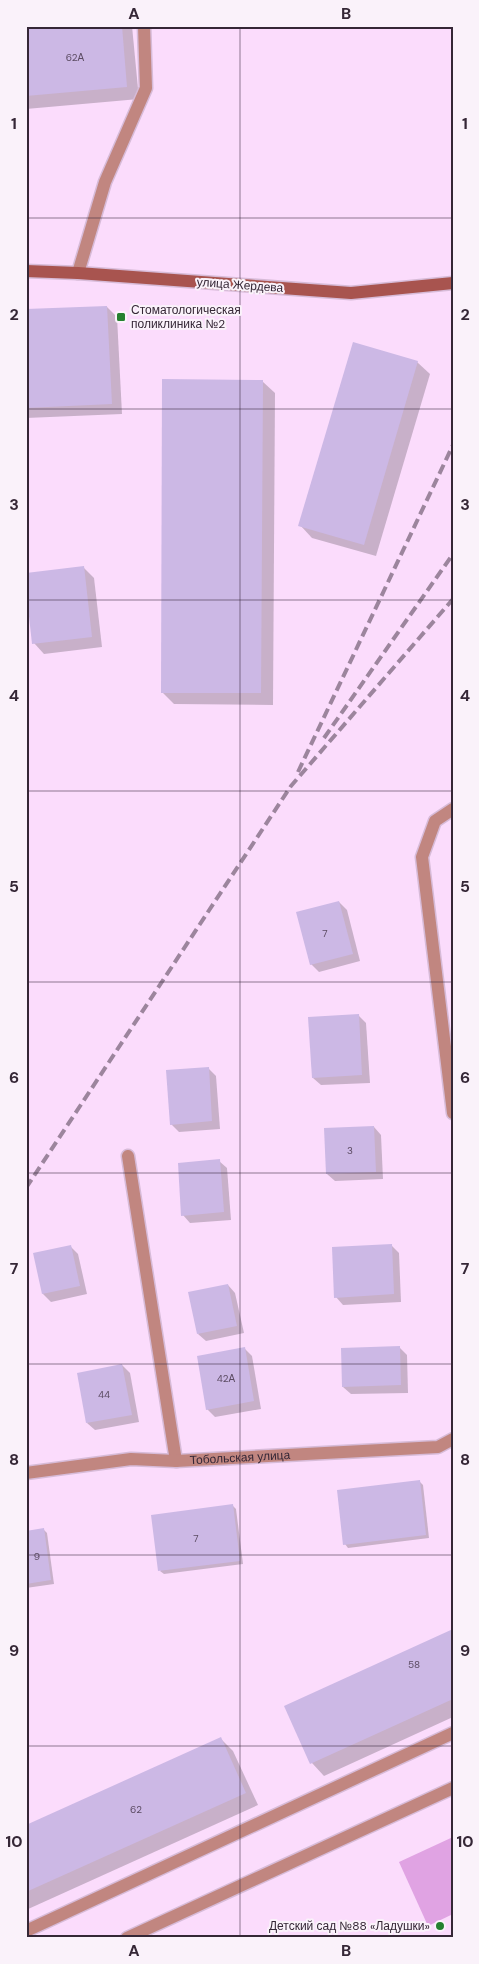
<svg xmlns="http://www.w3.org/2000/svg" width="479" height="1964" font-family="'DM Sans',sans-serif">
	<rect width="100%" height="100%" fill="#fbdcfc"/>
	<polygon fill="#e0a3e3" points="453,1837 453,1914 428,1926 399,1862"/>
	<g fill="#0003">
		<polygon points="26,26 132,26 139,99 26,109"/>
		<polygon points="107,307 117,317 122,414 26,418 26,311"/>
		<polygon points="417,362 430,374 376,556 312,538 300,525"/>
		<polygon points="262,381 275,393 273,705 174,704 162,692"/>
		<polygon points="84,568 94,578 102,647 44,654 34,643"/>
		<polygon points="339,902 347,910 360,961 319,972 311,964"/>
		<polygon points="358,1015 366,1023 370,1083 321,1085 313,1078"/>
		<polygon points="208,1068 216,1076 220,1129 179,1132 171,1124"/>
		<polygon points="374,1127 381,1135 383,1179 335,1181 327,1174"/>
		<polygon points="219,1161 227,1168 231,1220 190,1223 183,1215"/>
		<polygon points="391,1245 399,1253 401,1302 343,1305 336,1297"/>
		<polygon points="70,1246 78,1254 87,1294 51,1302 43,1294 34,1254"/>
		<polygon points="228,1285 235,1293 244,1333 206,1341 198,1334"/>
		<polygon points="399,1347 407,1355 408,1393 351,1394 343,1387"/>
		<polygon points="245,1349 252,1356 261,1409 215,1417 207,1409"/>
		<polygon points="122,1365 130,1373 139,1422 95,1430 87,1423"/>
		<polygon points="419,1481 423,1485 429,1538 348,1548 345,1544"/>
		<polygon points="232,1505 236,1509 243,1564 164,1574 160,1571"/>
		<polygon points="43,1529 47,1533 54,1584 26,1588 26,1532"/>
		<polygon points="453,1630 453,1717 324,1776 312,1763 286,1707"/>
		<polygon points="221,1739 233,1751 258,1805 26,1910 26,1827"/>
	</g>
	<g fill="#ccb8e5">
		<polygon points="26,26 122,26 127,87 26,96"/>
		<polygon points="107,306 112,404 26,408 26,309"/>
		<polygon points="353,342 418,361 364,545 298,526"/>
		<polygon points="162,379 263,380 261,693 161,693"/>
		<polygon points="84,566 92,637 32,644 26,589 26,573"/>
		<polygon points="339,901 353,954 310,965 296,912"/>
		<polygon points="359,1014 362,1075 312,1078 308,1017"/>
		<polygon points="209,1067 212,1121 170,1125 166,1070"/>
		<polygon points="374,1126 376,1172 326,1174 324,1128"/>
		<polygon points="220,1159 224,1212 181,1216 178,1163"/>
		<polygon points="392,1244 394,1294 334,1298 332,1247"/>
		<polygon points="71,1245 80,1286 42,1294 33,1253"/>
		<polygon points="228,1284 237,1326 197,1334 188,1292"/>
		<polygon points="400,1346 401,1385 342,1387 341,1348"/>
		<polygon points="245,1347 254,1401 206,1410 197,1356"/>
		<polygon points="122,1364 132,1415 86,1423 77,1373"/>
		<polygon points="420,1480 426,1535 343,1545 337,1490"/>
		<polygon points="233,1504 240,1561 158,1571 151,1515"/>
		<polygon points="44,1528 51,1580 26,1584 26,1531"/>
		<polygon points="453,1629 453,1699 310,1764 284,1706"/>
		<polygon points="221,1737 246,1793 26,1892 26,1825"/>
	</g>
	<g fill="none" stroke-linecap="round" stroke-linejoin="round">
		<defs>
			<g id="lane">
				<polyline points="78,273 105,182 146,88 144,26"/>
				<polyline points="453,809 435,821 422,857 453,1113"/>
				<polyline points="128,1156 176,1461"/>
				<polyline points="26,1931 453,1733"/>
				<polyline points="127,1938 453,1788"/>
			</g>
			<g id="street">
				<path id="s1" d="M26,1473L131,1459L176,1461L438,1447L453,1439"/>
			</g>
			<polyline id="secondary" points="26,271 78,273 351,293 453,283"/>
		</defs>
		<use href="#lane" stroke="#d7bbd8" stroke-width="15"/>
		<use href="#street" stroke="#d7bbd8" stroke-width="15"/>
		<use href="#secondary" stroke="#d7bbd8" stroke-width="15"/>
		<use href="#lane" stroke="#c18680" stroke-width="12"/>
		<use href="#street" stroke="#c18680" stroke-width="12"/>
		<use href="#secondary" stroke="#a8544f" stroke-width="12"/>
		<g stroke="#9c859d" stroke-width="4" stroke-dasharray="10 5" stroke-linecap="butt">
			<polyline points="324,738 453,554"/>
			<polyline points="298,772 453,445"/>
			<polyline points="26,1188 291,786 453,599"/>
		</g>
	</g>
	<path fill="none" stroke="#352736" stroke-width="1" stroke-opacity="0.55" d="M240,26V1938M26,218H453M26,409H453M26,600H453M26,791H453M26,982H453M26,1173H453M26,1364H453M26,1555H453M26,1746H453"/>
	<g fill="#258030" stroke="#faf2fa" stroke-width="2">
		<rect x="116" y="312" width="10" height="10" rx="2.5"/>
		<circle cx="440" cy="1926" r="5"/>
	</g>
	<g text-anchor="middle" stroke-width="4" stroke-linejoin="round" paint-order="stroke">
		<g font-size="10" fill="#5b4b62">
			<text x="75" y="61">62А</text>
			<text x="325" y="937">7</text>
			<text x="350" y="1154">3</text>
			<text x="226" y="1382">42А</text>
			<text x="104" y="1398">44</text>
			<text x="196" y="1542">7</text>
			<text x="37" y="1560">9</text>
			<text x="414" y="1668">58</text>
			<text x="136" y="1813">62</text>
		</g>
		<g font-size="12" fill="#352736" stroke="#faf2fa">
			<text transform="translate(240 285) rotate(4)" y="4">улица Жердева</text>
			<text dy="4" stroke="none"><textPath href="#s1" startOffset="215">Тобольская улица</textPath></text>
		</g>
		<g font-size="12" fill="#352736" stroke="#faf2fa" text-anchor="start">
			<text x="131" y="314">Стоматологическая<tspan x="131" dy="14">поликлиника №2</tspan></text>
			<text x="430" y="1930" text-anchor="end">Детский сад №88 «Ладушки»</text>
		</g>
	</g>
	<rect width="479" height="1964" fill="none" stroke="#faf2fa" stroke-width="55"/>
	<rect x="28" y="28" width="424" height="1908" fill="none" stroke="#352736" stroke-width="2"/>
	<g font-size="16" text-anchor="middle" font-weight="bold" fill="#352736">
		<text x="134" y="19">A</text>
		<text x="346" y="19">B</text>
		<text x="14" y="129">1</text>
		<text x="465" y="129">1</text>
		<text x="14" y="320">2</text>
		<text x="465" y="320">2</text>
		<text x="14" y="510">3</text>
		<text x="465" y="510">3</text>
		<text x="14" y="701">4</text>
		<text x="465" y="701">4</text>
		<text x="14" y="892">5</text>
		<text x="465" y="892">5</text>
		<text x="14" y="1083">6</text>
		<text x="465" y="1083">6</text>
		<text x="14" y="1274">7</text>
		<text x="465" y="1274">7</text>
		<text x="14" y="1465">8</text>
		<text x="465" y="1465">8</text>
		<text x="14" y="1656">9</text>
		<text x="465" y="1656">9</text>
		<text x="14" y="1847">10</text>
		<text x="465" y="1847">10</text>
		<text x="134" y="1956">A</text>
		<text x="346" y="1956">B</text>
	</g>
</svg>
